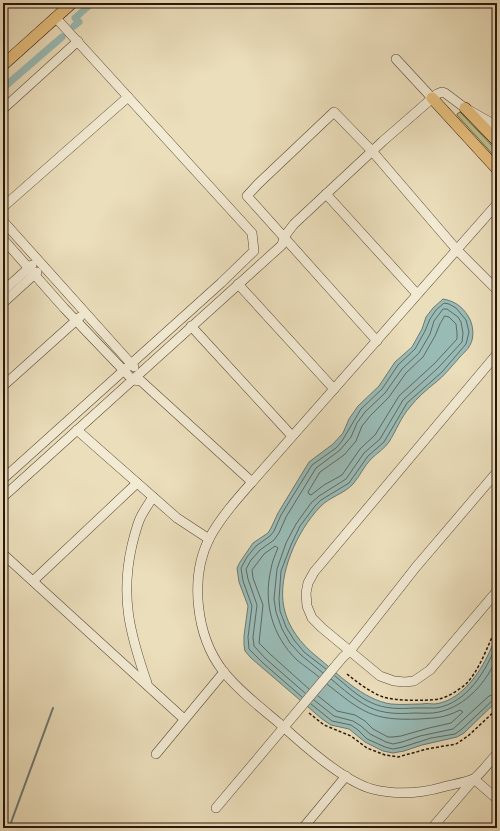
<svg xmlns="http://www.w3.org/2000/svg" width="500" height="831" font-family="Vollkorn,serif">
	<rect width="100%" height="100%" fill="#ebdebb"/>
	<filter id="stains"><feTurbulence type="fractalNoise" baseFrequency=".005" numOctaves="4"/><feColorMatrix values="0 0 0 0 .2 0 0 0 0 .09 0 0 0 0 .02 0 0 0 .5 -.17"/></filter>
	<radialGradient id="worn" r=".72"><stop offset=".6" stop-color="#630" stop-opacity="0"/><stop offset="1" stop-color="#630" stop-opacity=".3"/></radialGradient>
	<polygon fill="#bdc08c" stroke="#746b4b" points="460,112 497,151 497,159 457,115 457,114"/>
	<path fill="#99bbb6" stroke="#6d7971" d="M443,299C454,301 462,306 468,316C473,323 475,337 470,345C468,350 462,354 459,358C451,367 444,376 435,383C426,390 417,398 410,407C401,417 396,431 389,442C384,449 377,453 371,459C364,466 360,476 353,484C344,494 329,497 320,507C297,531 277,575 284,608C288,627 301,644 316,656C337,673 363,700 391,704C401,705 411,704 422,704C426,703 431,704 435,704C459,701 477,677 487,657C491,650 493,642 497,635V701L464,733L457,737L422,745L404,751L393,753L383,751L365,742L349,729L331,725L322,719L251,658L245,651L244,645V636L248,606L239,582L237,568L240,562L253,543L268,533L271,528L278,513L309,462L333,444L343,433L349,419L358,406L379,386L395,362L412,347L422,329L426,317L433,308Z"/>
	<g fill="none" stroke-linecap="round" stroke-linejoin="round">
		<g stroke="#626860" stroke-width="1">
			<polygon points="445,316 449,317 456,324 457,333 457,339 434,364 399,396 375,435 360,449 342,475 324,485 311,495 309,494 308,492 320,472 344,455 356,441 362,426 370,416 389,397 406,373 423,357 435,336 440,324"/>
			<path d="M335,676C346,685 358,697 372,703C385,709 400,709 414,708C421,708 429,708 436,708C468,703 486,670 497,644"/>
			<path d="M331,679C343,689 355,700 369,707C383,714 399,714 414,713C422,713 431,714 439,712C466,706 487,682 497,657"/>
			<path d="M309,689L270,654L259,643L263,605L253,578L252,570L264,554L275,546L278,548C275,555 272,562 271,569C263,602 272,636 297,660C304,666 312,671 319,677"/>
			<polyline points="305,693 266,659 254,646 253,637 257,605 248,579 246,569 251,560 260,550 274,540 279,533 286,517 316,468 340,450 351,437 357,423 365,412 385,393 402,369 419,353 430,334 434,321 443,309 447,309 458,317 461,322 463,333 462,342 438,368 403,400 380,439 364,453 346,479 319,496 311,503 296,524 286,543 277,569 274,599 276,612 282,629 290,643 301,655 323,673"/>
			<path d="M318,696L337,711L355,715L365,721L373,729L388,737H393L401,736L429,728L451,723L463,712L460,710C444,718 436,718 419,719C372,721 362,712 327,684"/>
			<polyline points="302,697 263,663 249,649 248,637 252,606 243,581 241,568 247,557 256,546 270,536 274,531 281,515 312,465 336,448 342,441 361,409 382,389 398,365 415,349 425,331 430,319 436,310 444,303 449,304 456,308 466,320 469,332 466,344 442,372 407,403 384,442 368,456 349,483 321,500 315,506 300,526 291,545 281,571 279,599 280,611 286,627 294,640 304,652 326,669"/>
			<polyline points="314,700 334,716 353,721 361,726 370,734 386,742 393,744 402,742 420,736 453,729 489,696 497,694"/>
			<polyline points="311,704 332,721 351,725 358,730 367,739 385,747 393,749 403,747 431,738 455,734 462,729 493,700 497,699"/>
		</g>
		<polyline stroke="#6d7971" stroke-width="2" points="9,828 53,708"/>
		<g stroke="#99bbb6" stroke-width="7">
			<polyline points="74,26 79,22 75,18 92,3"/>
			<polyline points="3,88 62,37"/>
		</g>
		<defs>
			<g id="minor">
				<polyline points="396,59 432,98"/>
				<polyline points="3,109 78,41"/>
				<polyline points="326,194 417,294"/>
				<path d="M497,204L252,482C237,499 221,517 210,537C189,577 196,636 223,671C239,691 260,707 279,723C301,743 343,781 372,789C396,795 419,794 443,787C450,785 469,782 475,778C483,771 490,761 497,754"/>
				<polyline points="3,207 128,97"/>
				<polyline points="3,221 134,367"/>
				<polyline points="3,239 64,308 129,376"/>
				<polyline points="238,284 334,389"/>
				<polyline points="3,291 32,265"/>
				<polyline points="3,303 37,272"/>
				<polyline points="191,326 292,436"/>
				<polyline points="377,341 247,196 258,184 334,112 372,151 457,250 497,290"/>
				<polyline points="497,354 314,572 308,583 306,593 307,606 312,618 322,628 380,676 394,681 405,682 414,681 430,670 497,591"/>
				<polyline points="133,380 141,381 252,482"/>
				<polyline points="3,386 80,317"/>
				<polyline points="77,430 177,518 209,539"/>
				<polyline points="3,479 221,283 254,251 252,233 56,18"/>
				<polyline points="3,497 282,245 284,237 294,224 383,141 437,94 442,92 445,93 465,108 497,126"/>
				<polyline points="3,554 184,719"/>
				<polyline points="33,581 137,483"/>
				<path d="M147,683C130,634 120,597 132,545C134,537 136,529 139,521C142,513 148,505 153,497"/>
				<polyline points="156,754 224,672"/>
				<polyline points="216,808 343,657 350,651 416,567 497,472"/>
				<polyline points="303,828 346,776"/>
				<polyline points="432,828 474,779 497,799"/>
			</g>
			<g id="major">
				<polyline points="3,65 72,3"/>
				<polyline points="432,98 497,169"/>
				<polyline points="465,108 497,141"/>
			</g>
		</defs>
		<use href="#minor" stroke="#5a4836" stroke-width="10"/>
		<use href="#major" stroke="#2a160a" stroke-width="12"/>
		<g stroke="#2a160a" stroke-width="1.5" stroke-dasharray="3 2" stroke-linecap="butt">
			<path d="M347,674C358,683 370,692 383,697C397,701 425,701 439,699C448,697 459,690 466,684C481,668 487,646 497,627"/>
			<polyline points="309,713 324,725 351,736 367,748 385,755 398,757 427,749 456,744 468,736 497,709"/>
		</g>
		<use href="#minor" stroke="#f2ead3" stroke-width="9"/>
		<use href="#major" stroke="#e6bf7e" stroke-width="11"/>
	</g>
	<rect width="500" height="831" fill="none" stroke="#ebdebb" stroke-width="16"/>
	<rect x="4" y="4" width="492" height="823" fill="none" stroke="#2a160a" stroke-width="2"/>
	<rect x="8" y="8" width="484" height="815" fill="none" stroke="#2a160a"/>
	<rect width="100%" height="100%" filter="url(#stains)"/>
	<rect width="100%" height="100%" fill="url(#worn)"/>
</svg>
